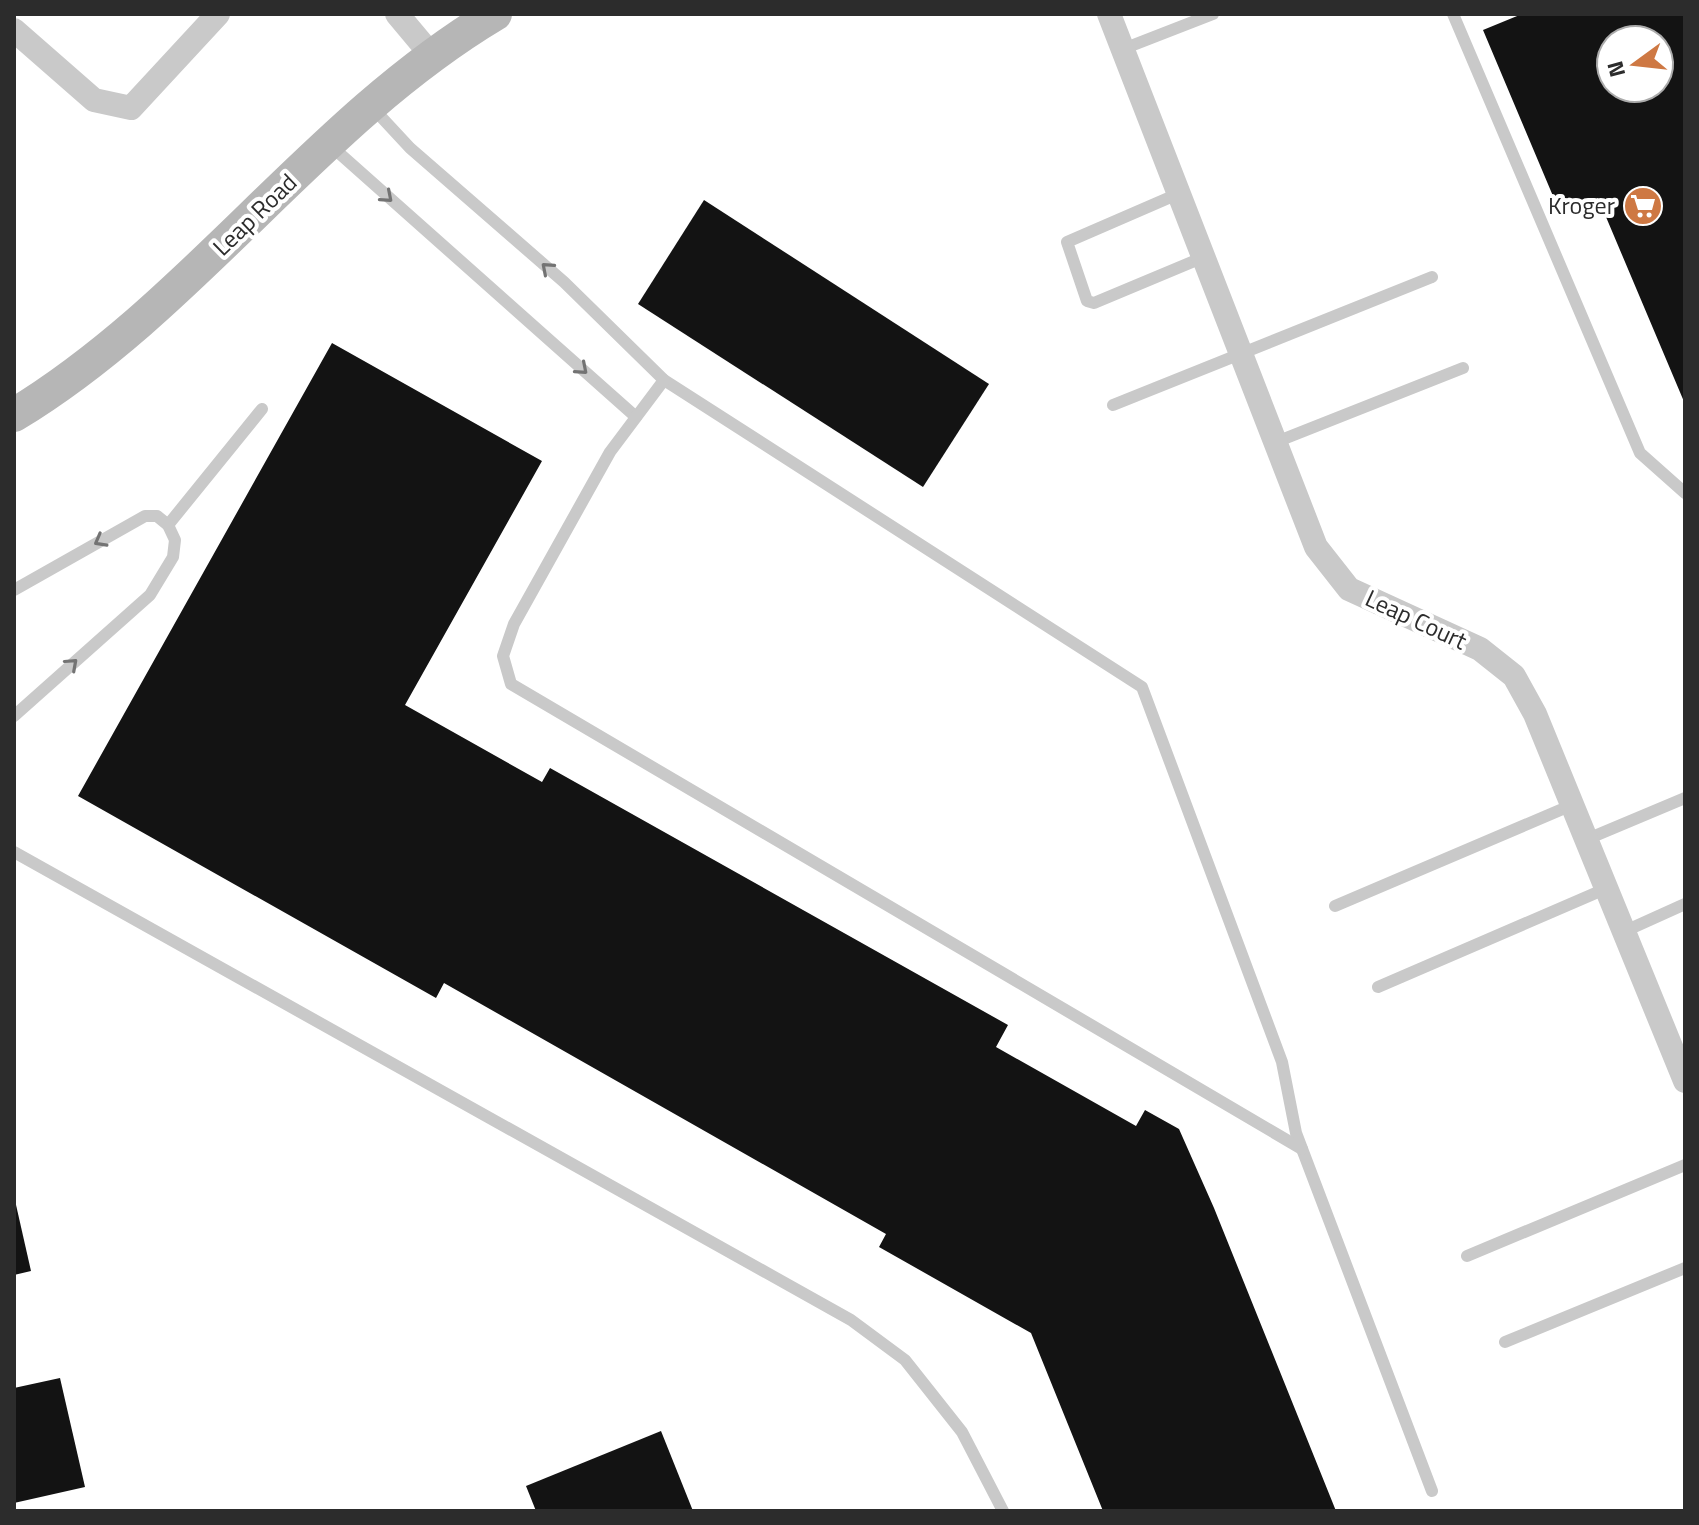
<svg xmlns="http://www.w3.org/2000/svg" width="1699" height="1525" font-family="'Titillium Web',sans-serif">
	<rect width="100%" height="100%" fill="#fff"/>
	<g fill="#131313" fill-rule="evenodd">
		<path d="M1522,14H1685V404L1598,198L1561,215L1483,30ZM1611,40H1659V88H1611Z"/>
		<polygon points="704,200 989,384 923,487 638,304"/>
		<polygon points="332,343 542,461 405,705 542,782 550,768 1008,1025 996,1047 1136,1126 1145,1110 1179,1129 1214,1208 1336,1511 1103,1511 1031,1333 879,1247 886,1234 444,983 436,998 78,796"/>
		<polygon points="14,1196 31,1271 14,1275"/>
		<polygon points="60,1378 85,1487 14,1503 14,1388"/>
		<polygon points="661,1431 693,1511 536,1511 526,1486"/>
	</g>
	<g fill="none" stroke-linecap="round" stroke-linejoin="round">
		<g stroke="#c9c9c9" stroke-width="12">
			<polyline points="1453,14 1640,453 1685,493"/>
			<polyline points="1123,49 1213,14"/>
			<polyline points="371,106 410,148 564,282 664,380 1142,687 1282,1062 1296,1133 1432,1491"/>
			<polyline points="330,145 636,417"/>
			<polyline points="1180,193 1067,242 1087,301 1094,303 1204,257"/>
			<polyline points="664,380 610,452 514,624 503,656 511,684 1302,1149"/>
			<polyline points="1113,405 1432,277"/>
			<polyline points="1276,442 1463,368"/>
			<polyline points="168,525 262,409"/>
			<polyline points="14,590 145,516 157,516 168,525 175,540 173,557 150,595 14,716"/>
			<polyline points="1585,840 1685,798"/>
			<polyline points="14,852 851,1320 905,1360 962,1432 1003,1511"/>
			<polyline points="1335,906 1572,805"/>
			<polyline points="1623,932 1685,904"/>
			<polyline points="1378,987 1605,889"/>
			<polyline points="1467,1256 1685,1165"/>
			<polyline points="1505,1342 1685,1268"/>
		</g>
		<g stroke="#c9c9c9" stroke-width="24">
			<polyline points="397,14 433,57"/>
			<polyline points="1109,14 1316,547 1349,589 1480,649 1514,676 1535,714 1685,1081"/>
			<polyline points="14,30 94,100 131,108 218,14"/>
		</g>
		<path stroke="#b6b6b6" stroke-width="34" d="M14,415C194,306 314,122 495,14"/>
	</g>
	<defs><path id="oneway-chevron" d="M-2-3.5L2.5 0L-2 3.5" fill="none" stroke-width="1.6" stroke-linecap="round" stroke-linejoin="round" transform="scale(2)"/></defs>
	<g stroke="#737373">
		<use href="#oneway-chevron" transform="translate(387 197) rotate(41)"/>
		<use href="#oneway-chevron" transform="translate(547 268) rotate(-139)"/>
		<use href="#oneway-chevron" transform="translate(582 369) rotate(41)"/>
		<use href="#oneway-chevron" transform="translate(100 541) rotate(151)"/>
		<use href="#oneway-chevron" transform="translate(72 664) rotate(-42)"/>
	</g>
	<defs>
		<symbol id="supermarket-disc" viewBox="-11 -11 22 22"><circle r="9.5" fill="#ce7843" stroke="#fff"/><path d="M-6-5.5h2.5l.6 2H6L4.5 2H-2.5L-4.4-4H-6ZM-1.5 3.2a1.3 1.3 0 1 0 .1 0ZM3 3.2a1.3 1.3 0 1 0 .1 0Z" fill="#fff"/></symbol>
	</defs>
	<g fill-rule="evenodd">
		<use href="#supermarket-disc" x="1621" y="184" width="44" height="44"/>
	</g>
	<g text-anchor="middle" stroke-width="8" stroke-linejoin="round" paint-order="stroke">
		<g font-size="24" fill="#2c2c2c" stroke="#fff" text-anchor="end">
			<text x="1615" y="214">Kroger</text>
		</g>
		<g font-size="24" fill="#2c2c2c" stroke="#fff">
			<text transform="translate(255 215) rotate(-44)" y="8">Leap Road</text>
			<text transform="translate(1416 620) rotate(25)" y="8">Leap Court</text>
		</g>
	</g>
	<rect width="1699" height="1525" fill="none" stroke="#2c2c2c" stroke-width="32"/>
	<g transform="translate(1635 64) rotate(255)"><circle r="38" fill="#ffffff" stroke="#ababab" stroke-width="2"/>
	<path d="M0-6L14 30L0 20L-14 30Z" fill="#ce7843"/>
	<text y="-12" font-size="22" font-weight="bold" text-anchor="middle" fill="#2c2c2c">N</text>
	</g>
</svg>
